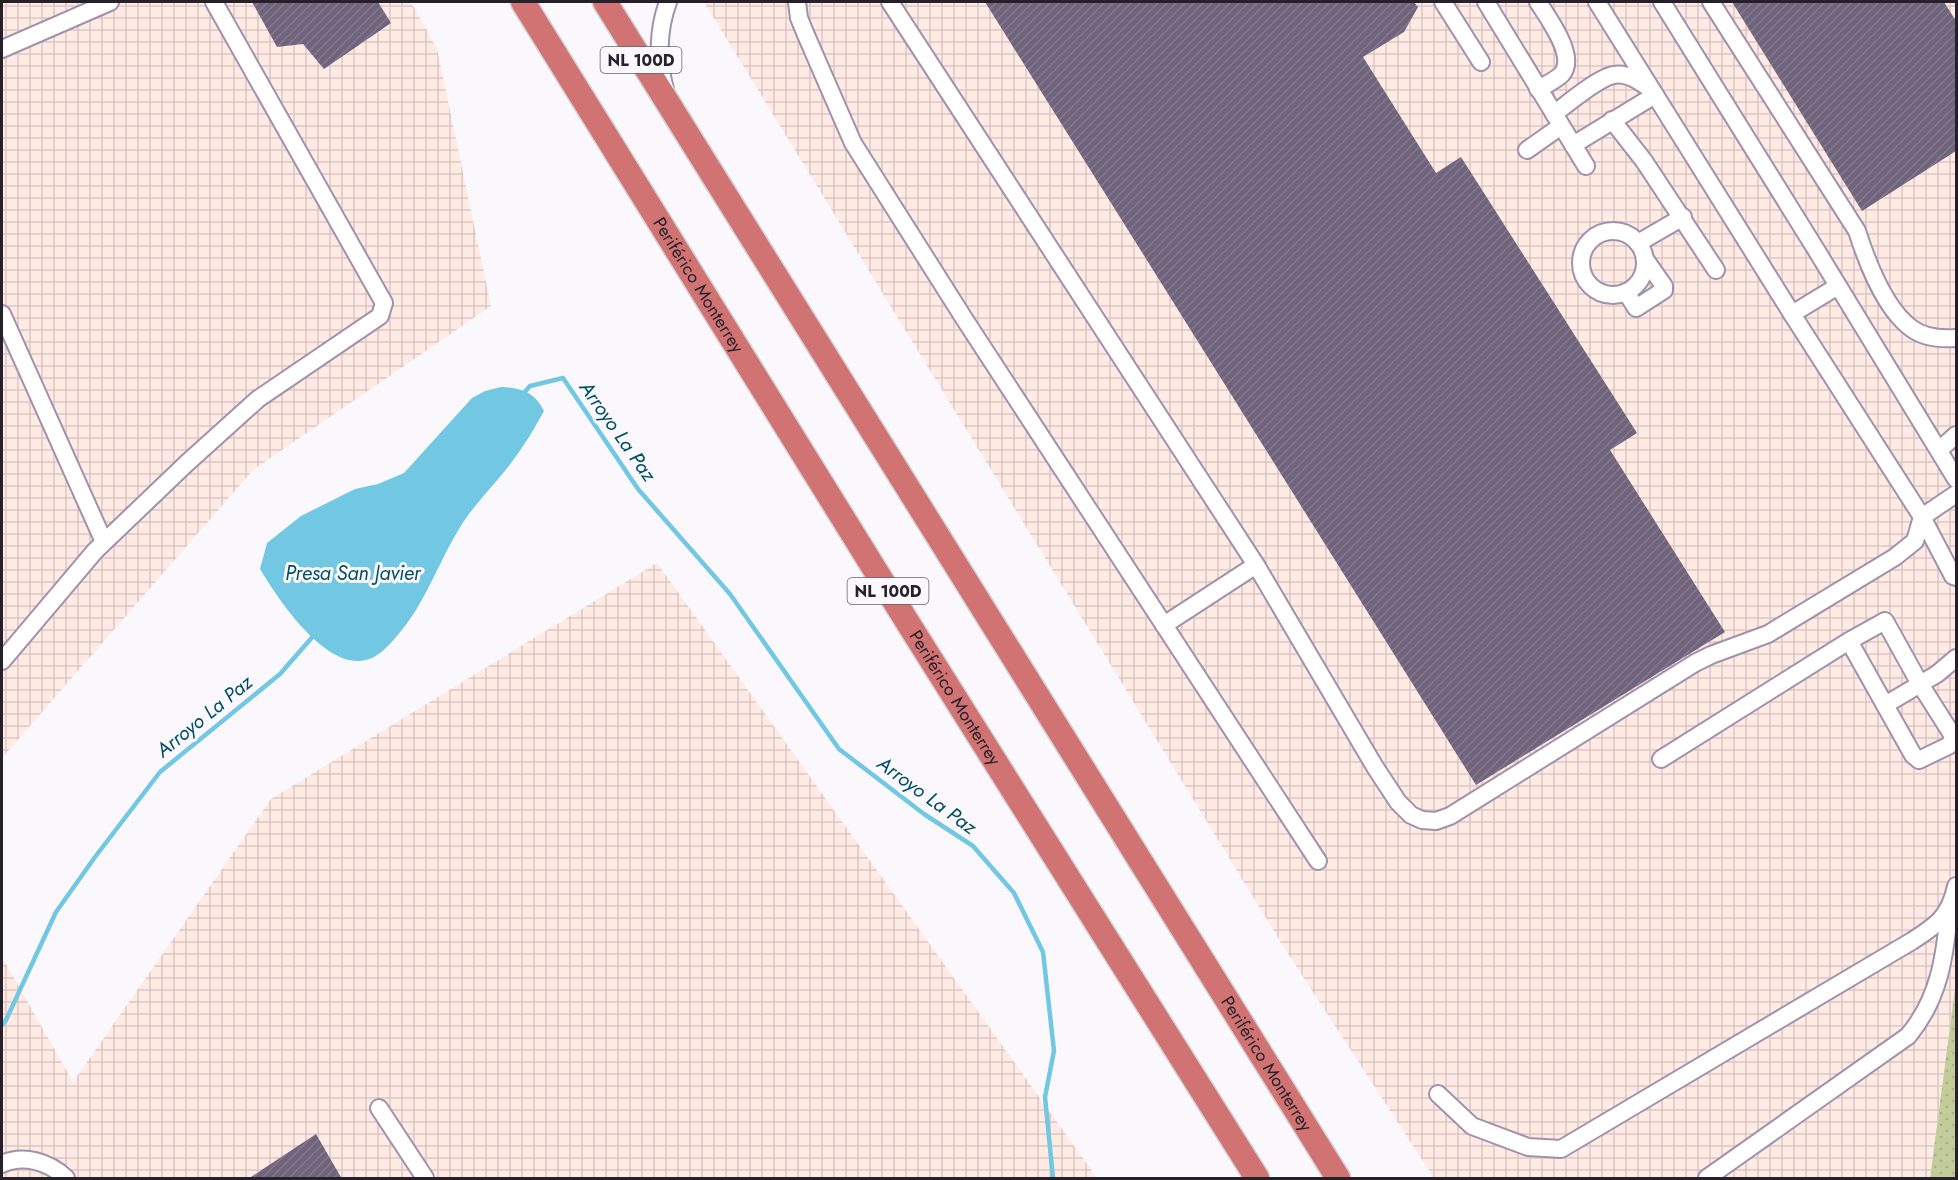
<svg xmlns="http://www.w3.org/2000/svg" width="1958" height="1180" font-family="Jost,sans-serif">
	<defs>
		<pattern id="industrial-grid" width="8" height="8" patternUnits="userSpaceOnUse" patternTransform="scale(1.5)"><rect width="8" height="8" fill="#ffeae4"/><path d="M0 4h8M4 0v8" fill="none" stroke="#dac8c4"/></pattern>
		<pattern id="grass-dots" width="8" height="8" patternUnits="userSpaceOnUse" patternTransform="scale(1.5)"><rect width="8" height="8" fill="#c2cd9b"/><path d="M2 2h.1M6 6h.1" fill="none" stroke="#a7b086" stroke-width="1.8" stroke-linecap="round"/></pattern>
		<pattern id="building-hatch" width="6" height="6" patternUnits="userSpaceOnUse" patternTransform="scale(1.5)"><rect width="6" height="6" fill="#70637c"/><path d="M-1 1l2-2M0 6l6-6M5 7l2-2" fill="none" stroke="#84798d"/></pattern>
	</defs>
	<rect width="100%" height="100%" fill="#faf8fd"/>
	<g fill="url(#industrial-grid)">
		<polygon points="2,2 411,2 437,49 491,306 253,470 2,758"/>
		<polygon points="704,2 1956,2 1956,981 1930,1178 1434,1178 1285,949"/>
		<polygon points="657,563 1097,1178 2,1178 2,957 73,1082 271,799"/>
	</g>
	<polygon fill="url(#grass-dots)" points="1956,981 1956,1178 1930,1178"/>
	<path fill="#72c7e2" d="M501,387C521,388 535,392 544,411C537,423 531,435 523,446C505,475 477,499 459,529C443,555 432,584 416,610C407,624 389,649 374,657C331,680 278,599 260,569L267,543L301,516L355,489L378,484L404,473L472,398L485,391Z"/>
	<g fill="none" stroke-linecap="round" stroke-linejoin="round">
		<g stroke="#72c7e2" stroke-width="4.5">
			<polyline points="523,394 530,386 563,378 638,489 730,594 839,749 924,814 973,846 1014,893 1043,952 1054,1051 1045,1097 1053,1178"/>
			<polyline points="2,1025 6,1020 56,912 95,857 160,772 280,674 315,634"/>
		</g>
	</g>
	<g fill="url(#building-hatch)">
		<polygon points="252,2 378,2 391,23 324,69 303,44 277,47"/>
		<polygon points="985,2 1414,2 1418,7 1404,32 1363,57 1436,173 1461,157 1637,433 1610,450 1725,632 1476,785"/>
		<polygon points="1732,2 1944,2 1956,21 1956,151 1862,211"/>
		<polygon points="316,1134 342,1179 248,1179"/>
	</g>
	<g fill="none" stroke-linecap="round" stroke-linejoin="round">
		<defs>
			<g id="minor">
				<polyline points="797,2 799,18 806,35 853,143 965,320 1318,861"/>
				<polyline points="890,2 1256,565 1375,767 1398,802 1411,815 1422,820 1436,821 1450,816 1695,663 1711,655 1768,634 1895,557 1915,541 1922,517 1956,494"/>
				<polyline points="1443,2 1481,62"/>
				<polyline points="1486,2 1586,166"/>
				<path d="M1538,2C1548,18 1577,56 1562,74C1556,80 1546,85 1538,89"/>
				<polyline points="1597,2 1792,314 1922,517 1953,576 1956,577"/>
				<polyline points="1662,2 1815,248 1956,479"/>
				<path d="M1711,2L1857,231C1867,262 1884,308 1911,328C1924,338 1942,339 1956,338"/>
				<polyline points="2,49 110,2"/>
				<path d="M665,89C657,61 658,29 668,2"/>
				<path d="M1554,114C1567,104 1599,77 1614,75C1626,72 1639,81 1649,88"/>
				<polyline points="1612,120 1644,161 1716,270"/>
				<polyline points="1573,145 1655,95"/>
				<polyline points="1527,150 1561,126"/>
				<circle cx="1613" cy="263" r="32"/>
				<polyline points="1638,243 1683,217"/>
				<polyline points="1626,292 1636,308 1664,290 1664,286 1645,259"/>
				<polyline points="2,314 104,542"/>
				<polyline points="1792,314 1838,286"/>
				<polyline points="1939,450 1956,435"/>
				<polyline points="1164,625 1256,565"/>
				<polyline points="2,661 95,551 187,463 258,399 380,316 384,303 214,2"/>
				<polyline points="1885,705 1937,674 1956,658"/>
				<polyline points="1661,759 1849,641 1885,621 1920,684 1953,736 1950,745 1919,760 1913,755 1849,641"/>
				<path d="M1438,1094L1472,1126L1528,1147L1561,1149L1912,941C1937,925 1950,916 1956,886"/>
				<polyline points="379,1108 425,1178"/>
				<path d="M2,1164C24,1154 49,1162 66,1178"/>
				<path d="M1707,1178L1908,1036C1939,999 1945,957 1949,911"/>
			</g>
			<g id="highway">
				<path id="s1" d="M523,2L908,623L1257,1178"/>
				<path id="s2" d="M605,2L1338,1178"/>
			</g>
		</defs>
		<use href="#minor" stroke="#a092ad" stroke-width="20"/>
		<use href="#highway" stroke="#d4d2d5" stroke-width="27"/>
		<use href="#minor" stroke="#fff" stroke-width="16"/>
		<use href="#highway" stroke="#d07372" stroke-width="24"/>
	</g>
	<g text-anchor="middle" stroke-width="6" stroke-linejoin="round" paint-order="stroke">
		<g fill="#faf8fd" stroke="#66616a" stroke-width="1.5">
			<rect x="600.5" y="47" width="81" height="26" rx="4.5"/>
			<rect x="847.5" y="578" width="81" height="26" rx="4.5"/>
		</g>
		<g font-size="16" font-weight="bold" fill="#26202b">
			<text x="641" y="66">NL 100D</text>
			<text x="888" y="597">NL 100D</text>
		</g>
		<g font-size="18" fill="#26202b" stroke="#faf8fd">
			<text dy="6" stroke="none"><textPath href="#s1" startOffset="333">Periférico Monterrey</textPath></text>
			<text dy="6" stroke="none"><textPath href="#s1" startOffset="819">Periférico Monterrey</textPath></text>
			<text dy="6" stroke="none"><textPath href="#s2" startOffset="1251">Periférico Monterrey</textPath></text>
		</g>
		<g font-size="20" font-style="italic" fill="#004e61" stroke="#faf8fd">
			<text transform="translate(618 431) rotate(55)" y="7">Arroyo La Paz</text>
			<text x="353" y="580">Presa San Javier</text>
			<text transform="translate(204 716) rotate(-39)" y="7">Arroyo La Paz</text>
			<text transform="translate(927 795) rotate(36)" y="7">Arroyo La Paz</text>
		</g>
	</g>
	<rect width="1958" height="1180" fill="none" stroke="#26202b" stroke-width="6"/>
</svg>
